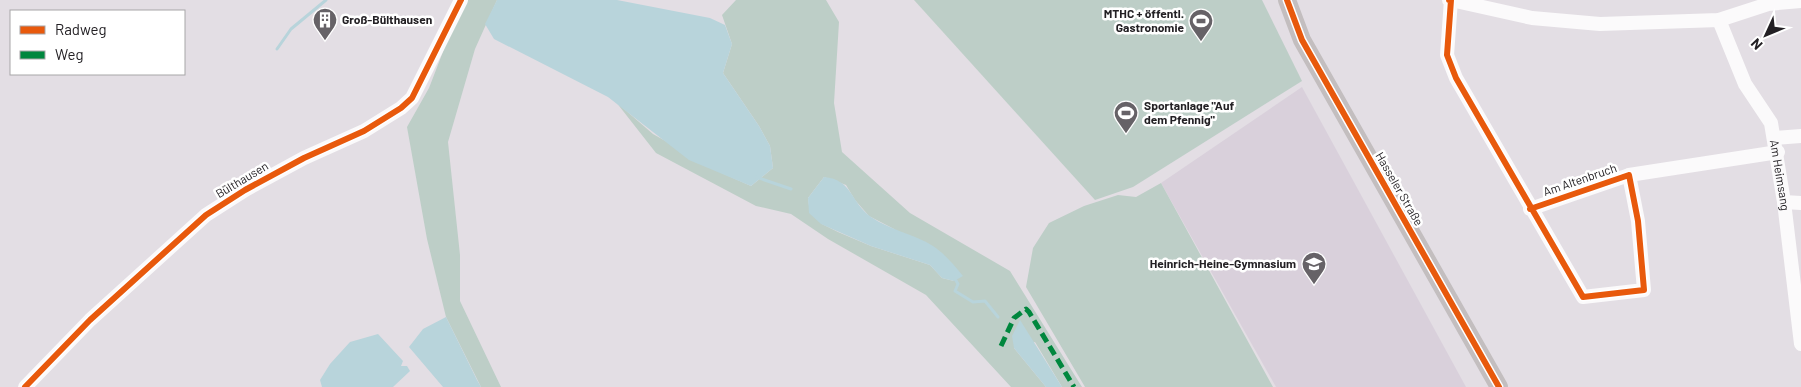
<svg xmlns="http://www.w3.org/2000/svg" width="1801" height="387" font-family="Barlow,sans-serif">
	<rect width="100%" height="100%" fill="#e3dee4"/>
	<polygon fill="#d9d0db" points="1302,87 1466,387 1276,387 1161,183"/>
	<g fill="#bdcec7" fill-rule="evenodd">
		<polygon points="463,0 497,0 475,49 448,142 460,255 460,301 501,387 481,387 446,317 427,239 407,127 429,88"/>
		<path d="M736,0H826L839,22L834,103L842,152L910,213L1010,271L1082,387H1062L1035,342L1014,348L1046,387H1011L926,295L828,239L791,214L756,206L656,153L616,102L653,134L724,174L751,186L773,168L770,146L759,126L723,73L732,44L722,15ZM824,177L846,185L855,200L869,216L894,229L954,281L942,278L930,265L871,246L838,232L822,224L810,213L808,198Z"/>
		<polygon points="914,0 1262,0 1302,81 1133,187 1095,200"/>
		<polygon points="1161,183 1273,387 1085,387 1026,287 1033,248 1049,223 1084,206 1118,195 1136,197"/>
	</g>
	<g fill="#b8d4db">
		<polygon points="497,0 617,0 710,18 725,25 732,44 723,73 759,126 770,146 773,168 751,186 689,160 608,97 494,39 485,24"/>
		<path d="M824,177C852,179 851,203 871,217C890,230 914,234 933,246C945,254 954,265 963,276L954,281L942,278L930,265L871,246L821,224L809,213L808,198Z"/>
		<polygon points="446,317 477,380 481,387 443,387 409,347 423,329"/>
		<polygon points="1020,320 1062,387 1046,387 1014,348 1012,336"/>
		<polygon points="378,334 403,361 401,366 407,366 410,371 393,387 322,387 320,380 330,364 350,342"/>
	</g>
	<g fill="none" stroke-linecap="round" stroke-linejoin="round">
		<g stroke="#b8d4db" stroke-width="3">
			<polyline points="277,49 291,29 326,0"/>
			<polyline points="756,177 791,189"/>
			<polyline points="954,277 958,284 955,291 973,302 985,301 998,317"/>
		</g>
		<g stroke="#fbfafb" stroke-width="14">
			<polyline points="1449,0 1451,0 1447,55 1456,78 1583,297 1644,290 1638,221 1629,175 1530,209"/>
			<polyline points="1451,0 1532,18 1600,24 1719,20 1768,4 1801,1"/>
			<path id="s1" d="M1719,20L1745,84L1771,123L1784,202L1801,344"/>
			<polyline points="1774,138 1801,136"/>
			<polyline points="1629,175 1778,152"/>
			<polyline points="1784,202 1801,203"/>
			<polyline points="25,387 90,320 206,215 245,190 304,158 364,131 401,108 412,98 461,0"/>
		</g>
		<polyline stroke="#c3bebf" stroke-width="18" points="1287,0 1302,40 1499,387"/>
		<polyline stroke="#00873e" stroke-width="5" stroke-dasharray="10 5" stroke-linecap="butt" points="1001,346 1014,318 1026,309 1029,312 1074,387"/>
		<defs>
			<g id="cycleway">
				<polyline points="1287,0 1302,40 1499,387"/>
				<polyline points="1449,0 1451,0 1447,55 1456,78 1583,297 1644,290 1638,221 1629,175 1530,209"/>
				<polyline points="25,387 90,320 206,215 245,190 304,158 364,131 401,108 412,98 461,0"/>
			</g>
		</defs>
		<use href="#cycleway" stroke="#fff" stroke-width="9"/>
		<use href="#cycleway" stroke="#e8590c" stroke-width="6"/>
	</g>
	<defs>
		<symbol id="building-pin" viewBox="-11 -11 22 30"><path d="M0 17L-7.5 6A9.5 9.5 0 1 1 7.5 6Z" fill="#666267" stroke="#fff"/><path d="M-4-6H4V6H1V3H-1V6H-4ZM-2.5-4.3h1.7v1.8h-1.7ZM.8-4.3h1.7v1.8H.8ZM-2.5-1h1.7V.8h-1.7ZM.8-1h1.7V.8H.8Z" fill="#fff"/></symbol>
		<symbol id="stadium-pin" viewBox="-11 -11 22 30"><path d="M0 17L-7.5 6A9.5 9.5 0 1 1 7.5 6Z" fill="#666267" stroke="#fff"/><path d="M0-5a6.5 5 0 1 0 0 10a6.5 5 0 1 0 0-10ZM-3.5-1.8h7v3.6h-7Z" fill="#fff"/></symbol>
		<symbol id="school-pin" viewBox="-11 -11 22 30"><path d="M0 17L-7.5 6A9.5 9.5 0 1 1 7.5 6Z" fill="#666267" stroke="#fff"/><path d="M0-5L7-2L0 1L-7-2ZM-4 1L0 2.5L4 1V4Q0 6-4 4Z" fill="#fff"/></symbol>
	</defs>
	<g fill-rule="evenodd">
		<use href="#building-pin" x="311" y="6" width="28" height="38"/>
		<use href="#stadium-pin" x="1187" y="7" width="28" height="38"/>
		<use href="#stadium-pin" x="1112" y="99" width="28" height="38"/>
		<use href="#school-pin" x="1300" y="250" width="28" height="38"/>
	</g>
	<g text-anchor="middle" stroke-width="5" stroke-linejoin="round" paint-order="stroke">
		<g font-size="12" font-weight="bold" fill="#232024" stroke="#fff" text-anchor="end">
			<text x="1184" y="18">MTHC + öffentl.<tspan x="1184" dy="14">Gastronomie</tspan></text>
			<text x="342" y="24" text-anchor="start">Groß-Bülthausen</text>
			<text x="1144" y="110" text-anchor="start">Sportanlage "Auf<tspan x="1144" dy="14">dem Pfennig"</tspan></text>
			<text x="1296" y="268">Heinrich-Heine-Gymnasium</text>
		</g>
		<g font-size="12" fill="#232024" stroke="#fff">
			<text dy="4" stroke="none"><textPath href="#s1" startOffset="169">Am Heimsang</textPath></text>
			<text transform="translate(242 180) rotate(-31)" y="4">Bülthausen</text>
			<text transform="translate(1580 180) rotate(-19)" y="4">Am Altenbruch</text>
			<text transform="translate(1399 189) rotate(60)" y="4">Hasseler Straße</text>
		</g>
	</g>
	<rect x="10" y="10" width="175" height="65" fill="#ffffff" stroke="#a7a6a7"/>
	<rect x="20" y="26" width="25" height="8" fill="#e8590c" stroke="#a7a6a7"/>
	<text x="55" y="35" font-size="15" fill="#232024">Radweg</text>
	<rect x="20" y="51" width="25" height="8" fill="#00873e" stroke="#a7a6a7"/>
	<text x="55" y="60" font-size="15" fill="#232024">Weg</text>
	<g transform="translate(1766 35) rotate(226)" stroke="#ffffff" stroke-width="4" paint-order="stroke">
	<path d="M0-4L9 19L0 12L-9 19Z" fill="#232024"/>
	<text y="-8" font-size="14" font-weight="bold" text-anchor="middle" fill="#232024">N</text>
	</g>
</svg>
